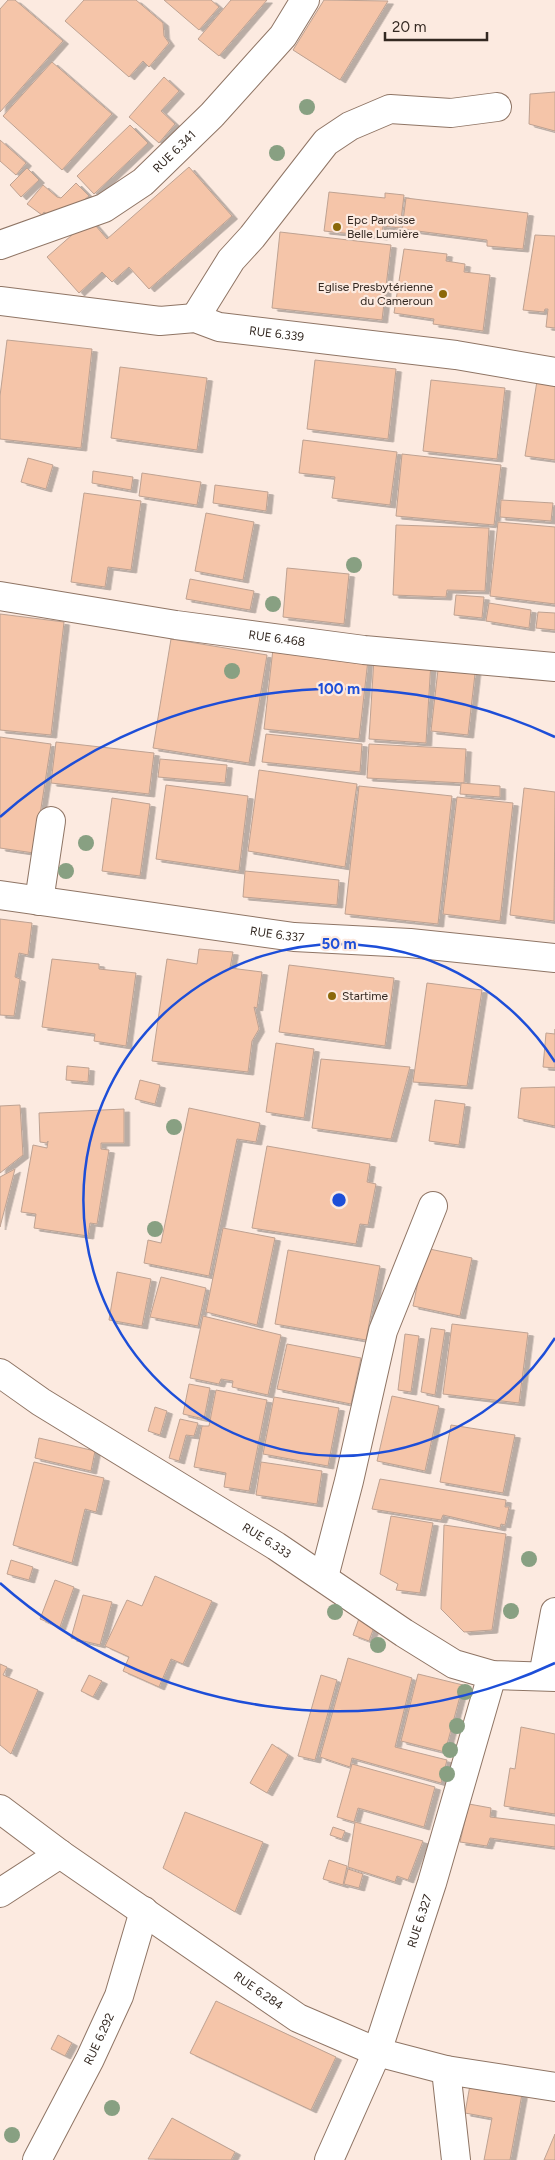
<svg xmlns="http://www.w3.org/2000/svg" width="555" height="2160" font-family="Figtree,sans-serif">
	<defs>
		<filter id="shadow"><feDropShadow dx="5.5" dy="3" stdDeviation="0" flood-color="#0004"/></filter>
	</defs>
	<rect width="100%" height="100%" fill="#fceae0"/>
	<g fill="#f5c5a9" stroke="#bea292" filter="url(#shadow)">
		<polygon points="8,0 15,0 63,41 0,112 0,9"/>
		<polygon points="84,0 136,0 163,23 164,36 169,43 149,67 143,61 129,77 65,21"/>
		<polygon points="164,0 211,0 219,7 199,30"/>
		<polygon points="231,0 267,0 219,56 198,39"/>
		<polygon points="324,0 388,1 340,80 293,50"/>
		<polygon points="52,62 112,114 62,170 3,116"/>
		<polygon points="164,77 179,91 161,111 175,124 159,143 129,117"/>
		<polygon points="555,92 555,131 529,124 530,94"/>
		<polygon points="130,125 148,143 94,194 77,176"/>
		<polygon points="0,140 26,163 16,175 0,161"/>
		<polygon points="189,167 232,216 149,289 129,267 112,282 102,272 79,293 47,257 90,219 107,239"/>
		<polygon points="27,168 39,180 21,197 10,185"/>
		<polygon points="76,183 89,196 71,210 51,217 44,212 42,215 27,204 43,185 57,197 61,198"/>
		<polygon points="329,192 385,198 385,193 404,195 400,228 383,226 382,237 324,231"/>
		<polygon points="406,198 528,213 523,249 487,246 487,240 402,229"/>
		<polygon points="280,232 391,245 382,320 272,308"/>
		<polygon points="535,235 555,236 555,328 546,327 548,309 545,309 544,312 523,310"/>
		<polygon points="404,249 447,254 446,261 465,264 464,272 490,275 483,331 433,324 434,319 394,313"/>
		<polygon points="7,340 92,349 81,448 0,439 0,396"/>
		<polygon points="315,360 396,369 388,439 307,429"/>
		<polygon points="120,367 207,378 197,450 111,438"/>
		<polygon points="431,380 505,388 497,459 423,451"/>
		<polygon points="537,381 555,384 555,460 525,456"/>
		<polygon points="303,440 397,452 390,505 332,498 335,477 299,473"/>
		<polygon points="402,454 501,465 494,525 396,516"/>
		<polygon points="28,458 53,465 46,489 21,482"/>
		<polygon points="93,471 133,477 131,490 92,483"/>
		<polygon points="142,473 201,482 197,505 139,496"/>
		<polygon points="215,485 268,492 266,511 213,503"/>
		<polygon points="84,493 141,501 131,570 108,567 105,587 71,582"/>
		<polygon points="501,500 553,503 551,521 500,517"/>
		<polygon points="206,513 254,522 243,580 195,571"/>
		<polygon points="498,522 555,527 555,604 490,596"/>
		<polygon points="396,525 489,528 485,591 447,590 446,597 393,595"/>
		<polygon points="287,568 349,574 344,624 283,617"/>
		<polygon points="190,579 254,591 250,610 186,599"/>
		<polygon points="456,595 484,597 482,618 454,615"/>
		<polygon points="489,603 531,610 529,628 486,621"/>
		<polygon points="538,612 555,613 555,630 536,628"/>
		<polygon points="0,614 64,622 51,735 0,730"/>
		<polygon points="171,639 267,655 249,763 153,748"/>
		<polygon points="274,640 369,651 359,739 264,729"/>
		<polygon points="374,658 431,661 426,743 369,739"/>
		<polygon points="439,661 476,665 468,735 431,731"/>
		<polygon points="266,734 362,744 360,772 262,762"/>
		<polygon points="0,737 51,744 34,853 0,848"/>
		<polygon points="56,742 154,753 149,794 51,783"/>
		<polygon points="369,744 466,749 464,783 367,778"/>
		<polygon points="160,759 227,765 225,783 158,777"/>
		<polygon points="259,770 357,784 345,867 248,851"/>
		<polygon points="461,783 500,786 500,797 460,794"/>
		<polygon points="166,785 248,796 239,871 156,859"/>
		<polygon points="359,786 452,796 438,924 345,914"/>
		<polygon points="524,788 555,792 554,921 510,915"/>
		<polygon points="457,797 513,803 500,921 443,914"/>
		<polygon points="112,798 150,804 140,876 102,871"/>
		<polygon points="245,871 339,880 337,905 243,897"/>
		<polygon points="0,919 32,923 28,955 19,953 15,977 20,979 14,1016 0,1015"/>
		<polygon points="199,949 233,952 230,968 262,972 257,1008 254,1007 259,1029 252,1041 248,1072 152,1061 167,959 197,964"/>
		<polygon points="52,959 99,964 99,969 136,973 126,1046 94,1041 95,1034 42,1027"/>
		<polygon points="289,965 394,978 385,1046 279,1032"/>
		<polygon points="427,983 482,990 467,1086 413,1082"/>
		<polygon points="555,1029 555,1068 543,1067 546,1033 555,1034"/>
		<polygon points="276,1043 314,1049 304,1118 266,1112"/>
		<polygon points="321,1059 410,1067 391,1139 312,1128"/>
		<polygon points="67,1066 89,1068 88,1082 66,1080"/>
		<polygon points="140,1080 160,1085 155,1104 135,1099"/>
		<polygon points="555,1087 555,1126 518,1118 521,1088"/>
		<polygon points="435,1100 465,1104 459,1145 429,1141"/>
		<polygon points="20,1105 23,1155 0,1173 0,1106"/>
		<polygon points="189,1108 260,1123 256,1142 237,1139 209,1276 144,1263 148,1240 161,1243"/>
		<polygon points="124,1109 124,1143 101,1143 101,1149 109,1150 97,1224 90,1223 88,1236 34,1228 36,1214 21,1212 33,1145 47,1148 48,1141 47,1143 40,1142 39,1113"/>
		<polygon points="267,1146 370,1164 367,1182 376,1184 368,1225 360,1224 356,1244 252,1228"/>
		<polygon points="15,1169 0,1227 0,1177"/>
		<polygon points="223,1228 275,1238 257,1325 206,1312"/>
		<polygon points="425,1248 472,1258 460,1316 413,1306"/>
		<polygon points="288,1250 380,1266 366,1340 275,1324"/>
		<polygon points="117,1272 151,1279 142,1326 109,1320"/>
		<polygon points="161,1277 206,1288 198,1326 150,1317"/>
		<polygon points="203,1316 281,1335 268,1395 232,1387 233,1381 221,1379 219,1384 190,1378"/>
		<polygon points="452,1324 528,1333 519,1403 443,1394"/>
		<polygon points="431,1328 445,1330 435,1395 421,1392"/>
		<polygon points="405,1334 419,1336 411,1392 398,1390"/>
		<polygon points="287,1344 361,1358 351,1404 277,1389"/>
		<polygon points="189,1384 210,1388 204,1419 183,1414"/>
		<polygon points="216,1390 267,1400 249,1491 224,1487 226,1473 194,1467 202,1426 209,1426"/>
		<polygon points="392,1396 439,1406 425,1471 377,1461"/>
		<polygon points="274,1397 339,1408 328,1466 263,1454"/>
		<polygon points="155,1407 167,1411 160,1435 148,1431"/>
		<polygon points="180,1419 198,1423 194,1436 186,1435 179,1461 169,1458"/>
		<polygon points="451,1425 515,1435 503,1493 440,1482"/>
		<polygon points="39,1438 95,1451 91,1471 35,1458"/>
		<polygon points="34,1462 104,1478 96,1512 85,1509 72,1563 13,1545"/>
		<polygon points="261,1462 322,1471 317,1504 256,1495"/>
		<polygon points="380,1479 506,1500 505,1507 509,1507 505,1525 501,1524 500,1528 443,1515 441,1520 372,1509"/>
		<polygon points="391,1516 433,1523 420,1593 396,1590 398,1584 380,1574"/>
		<polygon points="444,1525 506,1534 492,1630 464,1632 441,1609"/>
		<polygon points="11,1560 33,1567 29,1580 7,1574"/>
		<polygon points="155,1576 212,1601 183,1664 171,1659 159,1687 123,1671 129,1657 105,1646 127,1600 142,1606"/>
		<polygon points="55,1580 74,1587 60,1627 40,1619"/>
		<polygon points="83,1595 112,1602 100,1645 71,1638"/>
		<polygon points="362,1610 378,1616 369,1641 353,1635"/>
		<polygon points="348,1658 412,1678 395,1747 447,1760 441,1783 352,1758 350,1767 320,1757"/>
		<polygon points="0,1664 7,1667 3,1675 38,1690 11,1754 0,1745"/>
		<polygon points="418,1674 463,1685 445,1752 401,1741"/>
		<polygon points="89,1675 102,1681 93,1697 81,1691"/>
		<polygon points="321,1675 337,1680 315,1760 298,1756"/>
		<polygon points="521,1727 555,1734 555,1814 504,1806 510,1768 515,1769"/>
		<polygon points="272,1744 288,1755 267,1793 250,1783"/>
		<polygon points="352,1764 435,1787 424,1827 358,1808 354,1822 337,1817"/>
		<polygon points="469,1804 491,1808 490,1817 555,1825 555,1847 490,1838 487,1846 460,1842"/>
		<polygon points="185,1812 263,1842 235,1912 163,1868"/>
		<polygon points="355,1822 423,1841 408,1880 397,1876 395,1882 348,1867"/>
		<polygon points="333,1827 345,1831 342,1839 330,1835"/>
		<polygon points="329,1860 347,1866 343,1885 323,1879"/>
		<polygon points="348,1869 363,1874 359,1888 344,1884"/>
		<polygon points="216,2001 336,2057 311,2110 190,2053"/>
		<polygon points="58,2035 72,2043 65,2056 51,2049"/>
		<polygon points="470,2085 522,2094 510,2160 484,2160 492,2118 465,2113"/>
		<polygon points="172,2118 235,2152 231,2160 148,2159"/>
		<polygon points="555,2134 555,2160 544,2160"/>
	</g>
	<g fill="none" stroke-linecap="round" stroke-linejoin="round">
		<defs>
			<g id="minor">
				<path id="s1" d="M0,245L104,208L143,182L212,115L283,36L305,0"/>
				<path id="s2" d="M0,301L160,321L195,318L219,327L456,355L555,372"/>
				<polyline points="195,318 231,260 252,237 326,142 350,126 390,109 451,113 497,107"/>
				<path id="s3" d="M0,596L176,625L364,650L555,667"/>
				<path id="s4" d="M0,895L294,937L410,943L555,958"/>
				<polyline points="39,901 51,821"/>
				<path id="s5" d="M0,1373L41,1402L276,1546L404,1633L454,1664L492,1675L555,1677"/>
				<polyline points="324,1577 349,1481 383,1331 433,1206"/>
				<polyline points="543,1676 555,1612"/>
				<path id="s6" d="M0,1809L60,1854L298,2018L377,2052L446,2070L555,2087"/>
				<polyline points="0,1893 60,1854"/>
				<polyline points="446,2070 456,2160"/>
				<path id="s7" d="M37,2160L90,2059L119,1996L144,1911"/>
				<path id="s8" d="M329,2160L377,2052L432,1883L492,1675"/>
			</g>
		</defs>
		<use href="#minor" stroke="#8f7565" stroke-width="30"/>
		<use href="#minor" stroke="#fff" stroke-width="28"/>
	</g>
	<g fill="#88a082">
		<circle cx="307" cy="107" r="8"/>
		<circle cx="277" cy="153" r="8"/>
		<circle cx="354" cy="565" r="8"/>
		<circle cx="273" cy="604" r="8"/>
		<circle cx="232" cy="671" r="8"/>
		<circle cx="86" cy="843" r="8"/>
		<circle cx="66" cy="871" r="8"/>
		<circle cx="174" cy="1127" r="8"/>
		<circle cx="155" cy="1229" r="8"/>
		<circle cx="529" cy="1559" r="8"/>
		<circle cx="511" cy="1611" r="8"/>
		<circle cx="335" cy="1612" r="8"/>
		<circle cx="378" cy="1645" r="8"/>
		<circle cx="465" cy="1692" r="8"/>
		<circle cx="457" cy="1726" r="8"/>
		<circle cx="450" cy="1750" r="8"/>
		<circle cx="447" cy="1774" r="8"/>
		<circle cx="112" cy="2108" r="8"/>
		<circle cx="12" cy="2135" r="8"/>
	</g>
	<g fill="none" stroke="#1d4ed8" stroke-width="2.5">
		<path d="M555 1338A256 256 0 1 1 555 1062"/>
		<path d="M555 1663A511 511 0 0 1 0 1583M0 817A511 511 0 0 1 555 737"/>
	</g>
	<g fill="#8b6809" stroke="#fceae0" stroke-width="2">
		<circle cx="337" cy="227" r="5"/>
		<circle cx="443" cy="294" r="5"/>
		<circle cx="332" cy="996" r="5"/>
	</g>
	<g text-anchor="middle" stroke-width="4.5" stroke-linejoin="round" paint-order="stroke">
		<g font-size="12" fill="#332821" stroke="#fceae0">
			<text dy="4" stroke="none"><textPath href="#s1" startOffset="201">RUE 6.341</textPath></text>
			<text dy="4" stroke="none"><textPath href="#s2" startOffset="280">RUE 6.339</textPath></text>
			<text dy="4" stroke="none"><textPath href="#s3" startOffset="280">RUE 6.468</textPath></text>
			<text dy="4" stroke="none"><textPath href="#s4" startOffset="280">RUE 6.337</textPath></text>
			<text dy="4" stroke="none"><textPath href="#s5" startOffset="315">RUE 6.333</textPath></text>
			<text dy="4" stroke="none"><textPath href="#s8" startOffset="256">RUE 6.327</textPath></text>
			<text dy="4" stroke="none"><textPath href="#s6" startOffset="316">RUE 6.284</textPath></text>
			<text dy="4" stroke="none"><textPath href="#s7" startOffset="136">RUE 6.292</textPath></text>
		</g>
		<g font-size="12" fill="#332821" stroke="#fceae0" text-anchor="start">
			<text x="347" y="224">Epc Paroisse<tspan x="347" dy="14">Belle Lumière</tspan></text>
			<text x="433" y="291" text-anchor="end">Eglise Presbytérienne<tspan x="433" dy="14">du Cameroun</tspan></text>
			<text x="342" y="1000">Startime</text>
		</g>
	</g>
	<circle cx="339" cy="1200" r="8" fill="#1d4ed8" stroke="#fceae0" stroke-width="2.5"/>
	<g font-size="15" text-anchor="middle" font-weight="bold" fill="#1d4ed8" stroke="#fceae0" stroke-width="4.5" stroke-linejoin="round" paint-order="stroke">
		<text x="339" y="694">100 m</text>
		<text x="339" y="949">50 m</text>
	</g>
	<path d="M385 32v8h102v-8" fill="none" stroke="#332821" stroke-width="2.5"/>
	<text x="392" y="32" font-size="15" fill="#332821" stroke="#fceae0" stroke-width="4" paint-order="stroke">20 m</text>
</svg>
